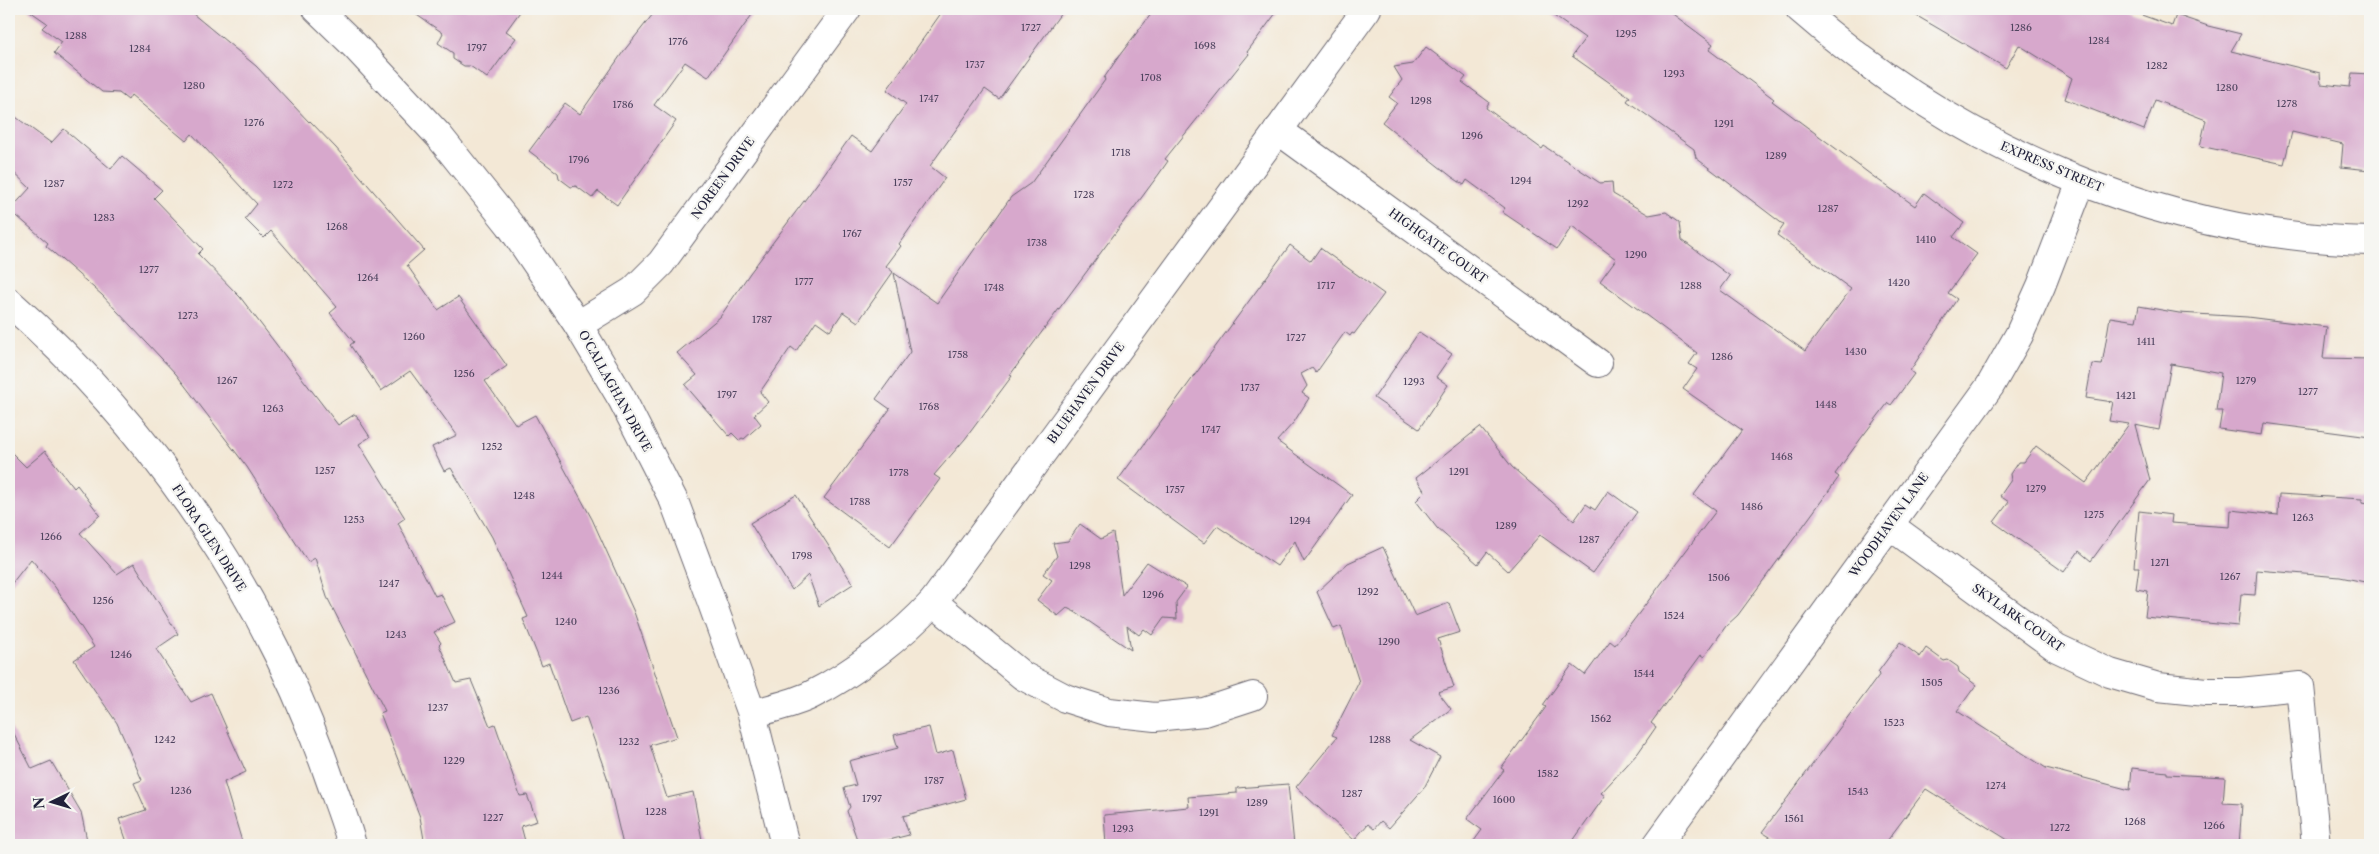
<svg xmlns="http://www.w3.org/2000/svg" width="2379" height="854" font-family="'Libre Caslon Text',serif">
	<rect width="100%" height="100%" fill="#f6f6f2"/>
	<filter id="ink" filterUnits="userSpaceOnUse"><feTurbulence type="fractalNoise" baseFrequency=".02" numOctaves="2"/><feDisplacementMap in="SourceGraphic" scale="10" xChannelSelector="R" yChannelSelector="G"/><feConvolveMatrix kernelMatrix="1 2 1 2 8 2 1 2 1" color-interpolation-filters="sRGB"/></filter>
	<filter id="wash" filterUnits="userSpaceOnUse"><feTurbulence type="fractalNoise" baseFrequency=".0096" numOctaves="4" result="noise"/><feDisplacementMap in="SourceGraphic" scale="20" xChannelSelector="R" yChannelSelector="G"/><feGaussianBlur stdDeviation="1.12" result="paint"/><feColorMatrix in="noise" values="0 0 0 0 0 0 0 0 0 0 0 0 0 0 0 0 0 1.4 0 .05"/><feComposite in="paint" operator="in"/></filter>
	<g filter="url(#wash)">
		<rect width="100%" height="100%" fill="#f3e8d6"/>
		<g id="blocks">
			<g fill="#d7a8cc">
				<polygon points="27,9 187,9 256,66 309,122 310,121 336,148 424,250 407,265 438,310 458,297 507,366 485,381 516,425 535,415 592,519 634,612 677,737 650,745 667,798 693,792 703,845 623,845 607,777 586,717 570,723 549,663 542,666 523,619 528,617 492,537 451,468 444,471 432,447 457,435 410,371 381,391 350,345 354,342 330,313 337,307 271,231 264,238 245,219 257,204 242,188 192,134 186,141 131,95 128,100 119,93 102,92 92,84 54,53 62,42 42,28 47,23"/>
				<polygon points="408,9 522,9 506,31 516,38 487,78 470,66 464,66 453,59 453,53 438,43 443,33"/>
				<polygon points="657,9 756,9 708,77 685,62 654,105 676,121 617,205 598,191 592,198 576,186 571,187 559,178 558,173 529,151 565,103 580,114 623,52"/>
				<polygon points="944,9 1064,9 999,99 985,89 930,166 945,178 899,244 901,246 886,266 893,272 858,322 843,312 830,331 816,321 796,351 791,347 760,392 768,402 754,415 761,424 744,439 742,438 739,440 732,433 729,436 685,385 697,375 677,353 720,317 750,273 819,181 851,136 872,151 906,104 887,90"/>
				<polygon points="1155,9 1279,9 1247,52 1249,54 1165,159 1168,161 1159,174 1010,375 1012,376 965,439 934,475 940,479 890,547 824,498 890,409 876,399 910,352 894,273 937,303 1011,197 1031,183 1105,80 1104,78 1119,56"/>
				<polygon points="1544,9 1666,9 1713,44 1709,50 1774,99 1772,101 1874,177 1915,206 1924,193 1964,223 1953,237 1977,254 1948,293 1957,299 1910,371 1914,374 1891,405 1888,403 1862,437 1835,474 1839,477 1738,615 1726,626 1704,657 1701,655 1651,723 1656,727 1638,753 1601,793 1605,796 1570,845 1471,845 1482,830 1467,819 1504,770 1501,768 1546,707 1543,705 1572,665 1585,675 1610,641 1615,645 1716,511 1694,495 1742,430 1683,389 1697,369 1689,364 1697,353 1600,281 1616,259 1572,226 1557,249 1502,212 1505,208 1467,180 1464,185 1452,177 1382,122 1397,103 1389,97 1402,80 1394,67 1413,64 1426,47 1466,77 1462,82 1489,102 1486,108 1542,149 1544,146 1600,183 1612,182 1613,194 1649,215 1666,212 1680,222 1682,240 1730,276 1720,290 1805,351 1851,289 1777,235 1784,225 1696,158 1694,149 1627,101 1630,97 1572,56 1585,38"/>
				<polygon points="1905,9 2125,9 2172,26 2176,15 2208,26 2241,34 2231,51 2320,73 2321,84 2350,87 2352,73 2370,74 2370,170 2341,167 2343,144 2292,132 2284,164 2200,146 2206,120 2155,100 2144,130 2065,99 2072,78 2019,45 2006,68"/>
				<polygon points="9,112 51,143 64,129 111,169 122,156 162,190 154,198 203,249 198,254 240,297 338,425 355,414 370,437 359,444 405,518 398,523 435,596 441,594 455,622 434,632 441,643 439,645 456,683 471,680 490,726 495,724 520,796 527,795 537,821 521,826 526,845 425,845 420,817 380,713 385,711 327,597 315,558 308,562 247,467 176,374 102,295 46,246 48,243 10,210 30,188 9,168"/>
				<polygon points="1290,245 1311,261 1320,248 1384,294 1354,334 1352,333 1350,336 1345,332 1316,373 1312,368 1301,374 1307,386 1302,393 1309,398 1294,422 1277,441 1352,495 1304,562 1295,541 1277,566 1217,526 1204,543 1118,480"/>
				<polygon points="2139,306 2179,313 2247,317 2327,327 2323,358 2370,359 2370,437 2264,423 2262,435 2219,429 2222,411 2216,411 2221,373 2171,364 2159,430 2135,425 2150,480 2091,561 2079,551 2064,572 1994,522 2009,502 2000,496 2011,480 2010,474 2018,462 2024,462 2036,446 2086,483 2129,424 2109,421 2113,402 2086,398 2092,364 2102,365 2110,317 2136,321"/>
				<polygon points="1419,332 1452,354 1436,377 1448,385 1419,429 1374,398"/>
				<polygon points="1480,427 1512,467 1574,521 1586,504 1595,510 1608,491 1637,512 1593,573 1540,535 1508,571 1487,552 1478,564 1437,528 1416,501 1425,492 1416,478"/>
				<polygon points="9,450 26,467 45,451 74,488 77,485 100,515 80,533 117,574 134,563 178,634 156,649 191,702 211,693 233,743 246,772 224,782 243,845 128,845 119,819 146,810 134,783 142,780 117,723 74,660 94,647 55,587 31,559 9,587"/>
				<polygon points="2279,494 2362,499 2362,502 2370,503 2370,583 2340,577 2257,570 2255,595 2241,594 2238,626 2145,617 2148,591 2136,589 2139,567 2134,567 2139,511 2172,515 2171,523 2230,527 2231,510 2278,515"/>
				<polygon points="796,495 853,584 819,606 808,575 792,590 750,523"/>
				<polygon points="1080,524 1101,539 1113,533 1122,595 1147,562 1187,587 1176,602 1177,619 1164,618 1152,635 1144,629 1139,635 1127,626 1131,650 1075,612 1067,608 1058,616 1037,600 1052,580 1043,574 1057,556 1053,543 1068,541"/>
				<polygon points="1383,547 1415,616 1449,603 1460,632 1438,639 1454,687 1438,692 1451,709 1410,740 1440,757 1424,788 1389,828 1381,821 1374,829 1368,824 1354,840 1296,787 1337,737 1332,735 1359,682 1341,626 1334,629 1317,592 1348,563"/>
				<polygon points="1900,642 1920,657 1926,648 1944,661 1948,660 1958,667 1959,672 1976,685 1957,711 2046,768 2130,790 2132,768 2167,772 2167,774 2225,777 2223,803 2242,804 2239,845 2029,845 2008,840 1926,789 1884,845 1783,845 1762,832 1880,674 1878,672"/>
				<polygon points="9,724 32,769 51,761 81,812 88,845 9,845"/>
				<polygon points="929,727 936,755 953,750 966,799 903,816 909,835 869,845 859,845 847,811 850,807 844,788 856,785 849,761 898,748 894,735"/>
				<polygon points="1288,784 1294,845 1106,845 1104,815 1189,807 1188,797 1237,793 1237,788"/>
			</g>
		</g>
	</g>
	<g filter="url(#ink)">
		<use href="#blocks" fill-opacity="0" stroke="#6b6771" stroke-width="1"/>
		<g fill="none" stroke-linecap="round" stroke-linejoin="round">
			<defs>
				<g id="minor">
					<polyline points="317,9 354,45 439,136 510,225 578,325 622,399 674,501 712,603 752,714 785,845"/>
					<path d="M1800,9C1957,147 2160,236 2370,241"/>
					<polyline points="1278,130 1598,363"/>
					<path d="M9,302C153,429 266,595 329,777C337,800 346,822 352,845"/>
					<polyline points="578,325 633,291 661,263 847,9"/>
					<polyline points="1889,525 2057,648 2110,673 2158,687 2206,692 2240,692 2300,686 2316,845"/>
					<polyline points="933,602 1023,676 1065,698 1109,712 1155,717 1204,712 1253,696"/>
					<path d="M752,714C771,708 793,704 811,695C852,675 903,635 933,602L1367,9"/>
					<polyline points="1657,845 1990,386 2019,335 2041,286 2081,182"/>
				</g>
			</defs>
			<use href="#minor" stroke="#6b6771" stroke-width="30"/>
			<use href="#minor" stroke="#fff" stroke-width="28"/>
		</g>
	</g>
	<g text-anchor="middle" stroke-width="4.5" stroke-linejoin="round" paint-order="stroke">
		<g font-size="10" fill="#4f445f">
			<text x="1031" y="31">1727</text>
			<text x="2021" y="31">1286</text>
			<text x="1626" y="37">1295</text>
			<text x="76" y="39">1288</text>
			<text x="2099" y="44">1284</text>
			<text x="678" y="45">1776</text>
			<text x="1205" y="49">1698</text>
			<text x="477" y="51">1797</text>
			<text x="140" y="52">1284</text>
			<text x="975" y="68">1737</text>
			<text x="2157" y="69">1282</text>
			<text x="1674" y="77">1293</text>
			<text x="1151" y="81">1708</text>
			<text x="194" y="89">1280</text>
			<text x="2227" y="91">1280</text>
			<text x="929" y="102">1747</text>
			<text x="1421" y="104">1298</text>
			<text x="2287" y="107">1278</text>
			<text x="623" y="108">1786</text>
			<text x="254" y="126">1276</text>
			<text x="1724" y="127">1291</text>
			<text x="1472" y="139">1296</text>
			<text x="1121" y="156">1718</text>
			<text x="1776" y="159">1289</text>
			<text x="579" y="163">1796</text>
			<text x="1521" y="184">1294</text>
			<text x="903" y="186">1757</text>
			<text x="54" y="187">1287</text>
			<text x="283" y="188">1272</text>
			<text x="1084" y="198">1728</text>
			<text x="1578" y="207">1292</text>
			<text x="1828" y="212">1287</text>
			<text x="104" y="221">1283</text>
			<text x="337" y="230">1268</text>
			<text x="852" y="237">1767</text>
			<text x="1926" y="243">1410</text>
			<text x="1037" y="246">1738</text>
			<text x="1636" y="258">1290</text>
			<text x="149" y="273">1277</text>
			<text x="368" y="281">1264</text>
			<text x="804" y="285">1777</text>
			<text x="1899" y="286">1420</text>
			<text x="1326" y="289">1717</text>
			<text x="1691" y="289">1288</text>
			<text x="994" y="291">1748</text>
			<text x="188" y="319">1273</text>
			<text x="762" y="323">1787</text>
			<text x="414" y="340">1260</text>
			<text x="1296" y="341">1727</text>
			<text x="2146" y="345">1411</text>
			<text x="1856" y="355">1430</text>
			<text x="958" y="358">1758</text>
			<text x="1722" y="360">1286</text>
			<text x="464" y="377">1256</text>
			<text x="227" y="384">1267</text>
			<text x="2246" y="384">1279</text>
			<text x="1414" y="385">1293</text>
			<text x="1250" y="391">1737</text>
			<text x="2308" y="395">1277</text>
			<text x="727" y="398">1797</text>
			<text x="2126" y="399">1421</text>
			<text x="1826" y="408">1448</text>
			<text x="929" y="410">1768</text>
			<text x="273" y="412">1263</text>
			<text x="1211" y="433">1747</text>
			<text x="492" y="450">1252</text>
			<text x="1782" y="460">1468</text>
			<text x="325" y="474">1257</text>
			<text x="1459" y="475">1291</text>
			<text x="899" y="476">1778</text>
			<text x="2036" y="492">1279</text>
			<text x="1175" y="493">1757</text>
			<text x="524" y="499">1248</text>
			<text x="860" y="505">1788</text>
			<text x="1752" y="510">1486</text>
			<text x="2094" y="518">1275</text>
			<text x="2303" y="521">1263</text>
			<text x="354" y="523">1253</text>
			<text x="1300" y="524">1294</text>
			<text x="1506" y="529">1289</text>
			<text x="51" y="540">1266</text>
			<text x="1589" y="543">1287</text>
			<text x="802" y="559">1798</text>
			<text x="2160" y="566">1271</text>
			<text x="1080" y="569">1298</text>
			<text x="552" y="579">1244</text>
			<text x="2230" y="580">1267</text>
			<text x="1719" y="581">1506</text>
			<text x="389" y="587">1247</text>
			<text x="1368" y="595">1292</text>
			<text x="1153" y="598">1296</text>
			<text x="103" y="604">1256</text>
			<text x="1674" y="619">1524</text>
			<text x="566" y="625">1240</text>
			<text x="396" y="638">1243</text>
			<text x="1389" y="645">1290</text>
			<text x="121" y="658">1246</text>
			<text x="1644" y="677">1544</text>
			<text x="1932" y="686">1505</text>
			<text x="609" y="694">1236</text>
			<text x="438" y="711">1237</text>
			<text x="1601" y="722">1562</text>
			<text x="1894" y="726">1523</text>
			<text x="165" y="743">1242</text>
			<text x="1380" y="743">1288</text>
			<text x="629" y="745">1232</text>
			<text x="454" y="764">1229</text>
			<text x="1548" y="777">1582</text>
			<text x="934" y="784">1787</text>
			<text x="1996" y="789">1274</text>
			<text x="181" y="794">1236</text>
			<text x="1858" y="795">1543</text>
			<text x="1352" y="797">1287</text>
			<text x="872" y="802">1797</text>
			<text x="1504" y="803">1600</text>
			<text x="1257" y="806">1289</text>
			<text x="656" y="815">1228</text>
			<text x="1209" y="816">1291</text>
			<text x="493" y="821">1227</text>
			<text x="1794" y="822">1561</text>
			<text x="2135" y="825">1268</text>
			<text x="2214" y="829">1266</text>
			<text x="2060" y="831">1272</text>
			<text x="1123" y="832">1293</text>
		</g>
		<g font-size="12" fill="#22223b" stroke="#f6f6f2">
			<text transform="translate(2052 167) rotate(23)" y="4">EXPRESS STREET</text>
			<text transform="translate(723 178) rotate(-54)" y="4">NOREEN DRIVE</text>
			<text transform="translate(1438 246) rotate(36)" y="4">HIGHGATE COURT</text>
			<text transform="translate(615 391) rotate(61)" y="4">O'CALLAGHAN DRIVE</text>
			<text transform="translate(1086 393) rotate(-54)" y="4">BLUEHAVEN DRIVE</text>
			<text transform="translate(1889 525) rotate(-54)" y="4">WOODHAVEN LANE</text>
			<text transform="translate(209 538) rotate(57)" y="4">FLORA GLEN DRIVE</text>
			<text transform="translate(2018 618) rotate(35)" y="4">SKYLARK COURT</text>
		</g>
	</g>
	<rect width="2379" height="854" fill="none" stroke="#f6f6f2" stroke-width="30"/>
	<g transform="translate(52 802) rotate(265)" stroke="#f6f6f2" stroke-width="4" paint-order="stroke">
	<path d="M0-4L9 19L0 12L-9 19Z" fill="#22223b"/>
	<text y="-8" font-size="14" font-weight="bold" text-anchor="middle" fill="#22223b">N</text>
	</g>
</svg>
